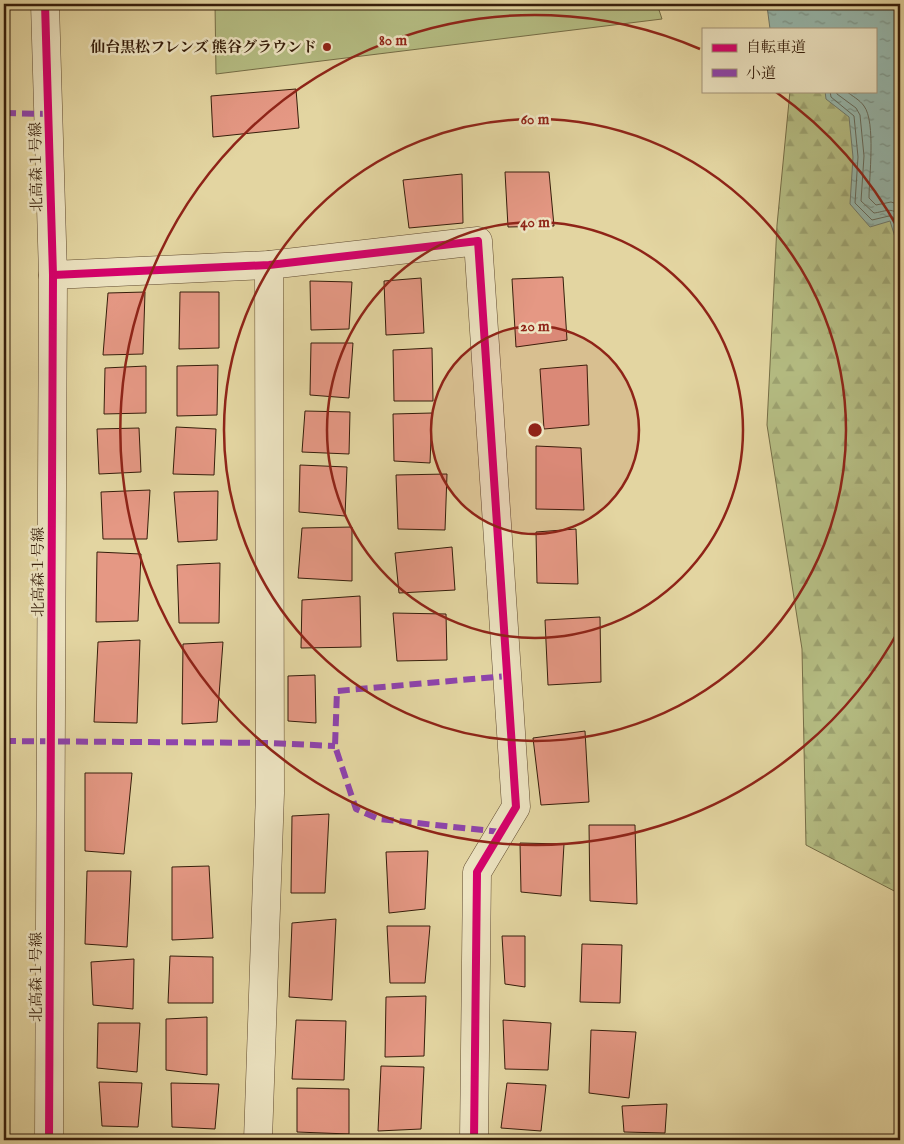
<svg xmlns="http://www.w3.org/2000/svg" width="904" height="1144" font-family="'IM FELL English','Noto Serif JP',serif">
	<defs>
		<pattern id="forest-firs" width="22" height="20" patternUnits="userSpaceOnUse" patternTransform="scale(1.25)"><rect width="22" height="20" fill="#b5bd83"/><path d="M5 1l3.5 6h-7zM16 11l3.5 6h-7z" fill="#9ca270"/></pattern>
		<pattern id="water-ripples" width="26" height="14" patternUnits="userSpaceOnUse" patternTransform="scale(1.25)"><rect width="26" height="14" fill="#96b7ac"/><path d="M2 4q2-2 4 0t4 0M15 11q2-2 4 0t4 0" fill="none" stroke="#7b948a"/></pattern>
	</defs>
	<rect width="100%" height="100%" fill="#e3d5a1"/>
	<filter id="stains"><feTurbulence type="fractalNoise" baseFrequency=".004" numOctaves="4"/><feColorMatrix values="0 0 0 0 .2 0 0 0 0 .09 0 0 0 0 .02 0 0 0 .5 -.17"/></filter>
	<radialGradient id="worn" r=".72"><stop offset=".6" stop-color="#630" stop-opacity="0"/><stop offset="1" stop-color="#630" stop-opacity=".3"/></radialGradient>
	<polygon fill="url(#forest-firs)" stroke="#756d46" points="900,4 900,894 806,845 802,649 767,425 777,225 790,91 875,91 875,29"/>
	<polygon fill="#b5bd83" stroke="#756d46" points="215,4 657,4 662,19 216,74"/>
	<polygon fill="url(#water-ripples)" stroke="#6f796b" points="764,4 900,4 900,253 890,221 870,227 850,204 853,157 849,117 826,99 825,91 875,91 875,29 770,29 767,6"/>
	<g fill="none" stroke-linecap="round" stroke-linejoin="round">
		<g stroke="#666a5b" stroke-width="1">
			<polyline points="830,91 831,97 854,116 858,157 855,203 872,220 889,216 893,217 900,236"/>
			<path d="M836,91L837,94L856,108L860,115L864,156L861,201L874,213C884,212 892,206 900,216"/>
			<path d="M846,91C852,96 860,100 864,106C876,122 869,178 869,198L876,205L891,202L900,205"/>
		</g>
	</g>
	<g fill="#e59884" stroke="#351d0a">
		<polygon points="296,89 299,128 213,137 211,96"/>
		<polygon points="505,172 549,172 554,226 508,227"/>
		<polygon points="462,174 463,223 409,228 403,180"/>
		<polygon points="563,277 567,340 516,347 512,279"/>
		<polygon points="421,278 424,333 386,335 384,281"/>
		<polygon points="310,281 352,282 349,329 311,330"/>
		<polygon points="145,292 143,354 103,355 108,293"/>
		<polygon points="180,292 219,292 219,348 179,349"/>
		<polygon points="311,343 353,343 349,398 310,395"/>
		<polygon points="432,348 433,401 394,401 393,350"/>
		<polygon points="218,365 217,415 177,416 177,366"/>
		<polygon points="587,365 589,425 544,429 540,369"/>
		<polygon points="146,366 146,413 104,414 105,368"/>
		<polygon points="305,411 350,412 349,454 302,452"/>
		<polygon points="432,413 430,463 394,461 393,414"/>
		<polygon points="176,427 216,429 214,475 173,474"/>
		<polygon points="139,428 141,472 99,474 97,429"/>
		<polygon points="536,446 581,448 584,510 536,509"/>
		<polygon points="300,465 347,467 345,516 299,512"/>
		<polygon points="447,474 445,530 398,529 396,475"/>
		<polygon points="150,490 147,539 103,539 101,492"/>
		<polygon points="218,491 217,540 178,542 174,492"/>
		<polygon points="352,527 352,581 298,578 302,528"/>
		<polygon points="576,529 578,584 537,583 536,532"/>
		<polygon points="452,547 455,590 399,593 395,553"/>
		<polygon points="97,552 141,554 138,621 96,622"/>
		<polygon points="220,563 219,623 179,623 177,565"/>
		<polygon points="360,596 361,647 301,648 302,600"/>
		<polygon points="393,613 446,614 447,660 397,661"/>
		<polygon points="600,617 601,682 548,685 545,620"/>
		<polygon points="140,640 137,723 94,722 98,642"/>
		<polygon points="223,642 217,722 182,724 183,644"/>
		<polygon points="315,675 316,723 288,721 288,676"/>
		<polygon points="585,731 589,802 541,805 533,738"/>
		<polygon points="85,773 132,773 124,854 85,851"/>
		<polygon points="329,814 325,893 291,893 292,816"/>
		<polygon points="589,825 635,825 637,904 590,901"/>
		<polygon points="520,843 564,844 561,896 521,892"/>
		<polygon points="428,851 425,909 389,913 386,852"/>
		<polygon points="209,866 213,938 172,940 172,867"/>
		<polygon points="87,871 131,871 127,947 85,944"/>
		<polygon points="336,919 332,1000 289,997 292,923"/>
		<polygon points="387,926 430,926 425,983 390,983"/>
		<polygon points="502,936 525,936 525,987 505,984"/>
		<polygon points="582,944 622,945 620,1003 580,1002"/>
		<polygon points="170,956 213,957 213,1003 168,1003"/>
		<polygon points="134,959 133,1009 93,1005 91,962"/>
		<polygon points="426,996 424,1056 385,1057 386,997"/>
		<polygon points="207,1017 207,1075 166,1070 166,1019"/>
		<polygon points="296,1020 346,1021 344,1080 292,1079"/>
		<polygon points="503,1020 551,1023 548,1070 505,1069"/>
		<polygon points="98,1023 140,1023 137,1072 97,1068"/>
		<polygon points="591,1030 636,1032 629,1098 589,1093"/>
		<polygon points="381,1066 424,1067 421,1129 378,1131"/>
		<polygon points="99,1082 142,1083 138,1127 102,1126"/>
		<polygon points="171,1083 219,1084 215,1129 172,1127"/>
		<polygon points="507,1083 546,1085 541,1131 501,1128"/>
		<polygon points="297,1088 349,1089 349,1134 297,1132"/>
		<polygon points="667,1104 665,1133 624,1132 622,1106"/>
	</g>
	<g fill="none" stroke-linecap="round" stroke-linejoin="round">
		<defs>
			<g id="minor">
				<polyline points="45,4 53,275 49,1140"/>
				<polyline points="53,275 269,265 478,241 516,807 477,872 474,1140"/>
				<polyline points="258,1140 270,793 269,265"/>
			</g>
		</defs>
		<use href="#minor" stroke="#604b30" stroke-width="29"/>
		<use href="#minor" stroke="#ede4c2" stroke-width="28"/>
		<g stroke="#8e44ad" stroke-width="6" stroke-dasharray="12 6" stroke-linecap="butt">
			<polyline points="4,113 49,114"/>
			<polyline points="4,741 270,743 335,746"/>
			<polyline points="501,832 379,819 356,809 335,746 337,691 507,676"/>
		</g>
		<defs>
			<g id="cycleway">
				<polyline points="45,4 53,275 49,1140"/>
				<polyline points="53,275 269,265 478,241 516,807 477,872 474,1140"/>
			</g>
		</defs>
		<use href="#cycleway" stroke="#ede4c2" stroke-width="11"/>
		<use href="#cycleway" stroke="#d6006c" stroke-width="8"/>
	</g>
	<circle cx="535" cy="430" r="104" fill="#8f2418" fill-opacity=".12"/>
	<g fill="none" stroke="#8f2418" stroke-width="2.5">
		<circle cx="535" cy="430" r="104"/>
		<circle cx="535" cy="430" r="208"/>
		<circle cx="535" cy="430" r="311"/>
		<path d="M900 628A415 415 0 1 1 700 49M776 92A415 415 0 0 1 900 232"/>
	</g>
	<circle fill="#8f2418" stroke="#ede4c2" stroke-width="2" cx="327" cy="47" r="5"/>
	<g text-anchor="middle" stroke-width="5" stroke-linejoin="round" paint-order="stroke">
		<g font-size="15" font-weight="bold" fill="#351d0a" stroke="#ede4c2" text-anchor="end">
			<text x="317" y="52">仙台黒松フレンズ 熊谷グラウンド</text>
		</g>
		<g font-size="15" fill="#351d0a" stroke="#ede4c2">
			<text transform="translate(36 167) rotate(-91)" y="5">北高森１号線</text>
			<text transform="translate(38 572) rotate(-90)" y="5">北高森１号線</text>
			<text transform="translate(36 977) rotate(-90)" y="5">北高森１号線</text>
		</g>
	</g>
	<circle cx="535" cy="430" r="8" fill="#8f2418" stroke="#ede4c2" stroke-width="2.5"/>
	<g font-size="15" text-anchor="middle" font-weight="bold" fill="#8f2418" stroke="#ede4c2" stroke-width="5" stroke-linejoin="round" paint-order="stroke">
		<text x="393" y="45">80 m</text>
		<text x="535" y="124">60 m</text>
		<text x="535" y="227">40 m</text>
		<text x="535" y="331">20 m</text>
	</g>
	<rect width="904" height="1144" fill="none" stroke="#e3d5a1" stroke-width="20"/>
	<rect x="5" y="5" width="894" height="1134" fill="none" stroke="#351d0a" stroke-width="2.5"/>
	<rect x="10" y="10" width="884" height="1124" fill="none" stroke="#351d0a"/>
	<rect x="702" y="28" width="175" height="65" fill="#ede4c2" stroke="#a39478"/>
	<rect x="712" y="44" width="25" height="8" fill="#d6006c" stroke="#a39478"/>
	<text x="746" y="52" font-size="15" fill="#351d0a">自転車道</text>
	<rect x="712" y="69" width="25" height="8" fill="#8e44ad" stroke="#a39478"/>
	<text x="746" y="78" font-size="15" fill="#351d0a">小道</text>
	<rect width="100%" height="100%" filter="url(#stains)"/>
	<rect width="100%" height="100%" fill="url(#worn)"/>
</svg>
